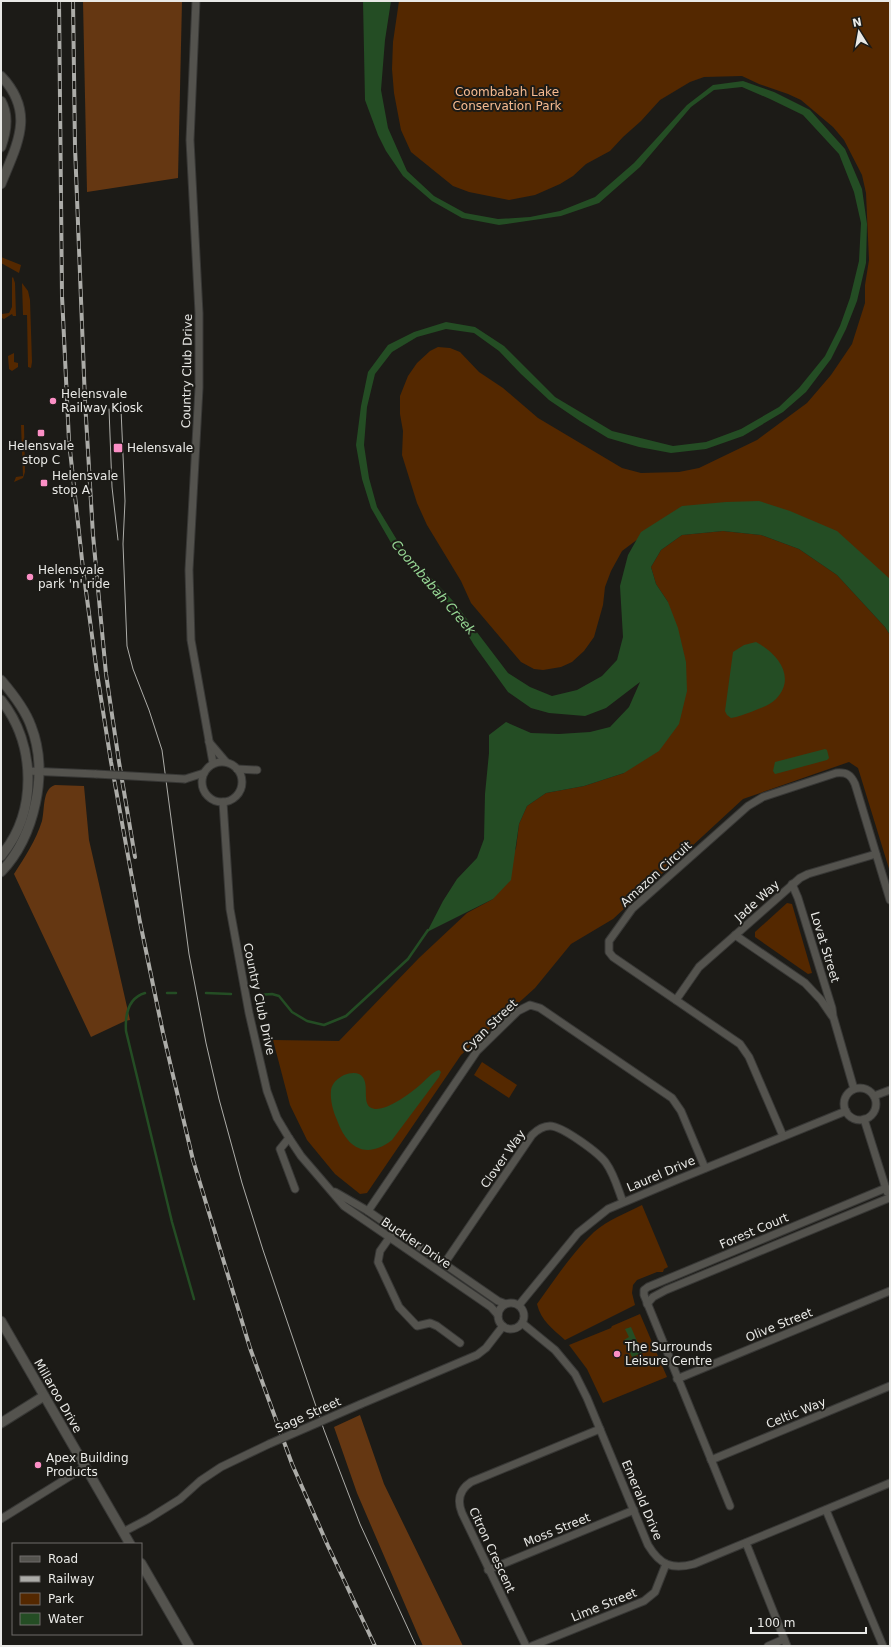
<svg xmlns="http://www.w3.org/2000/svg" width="891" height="1647" font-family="'DejaVu Sans',sans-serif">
	<rect width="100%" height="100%" fill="#1c1b17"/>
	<g fill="#542800">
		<polygon points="399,1 890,1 890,585 790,523 638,539 622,551 611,571 605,587 603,605 594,637 584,651 572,662 561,667 543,670 534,669 521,662 471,603 461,581 427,525 417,503 402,455 403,431 400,414 400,396 408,376 417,363 430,351 438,347 450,348 460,352 479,372 503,388 538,418 622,468 641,473 679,472 699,468 757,440 807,403 831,375 852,344 865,303 865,285 869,260 866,193 862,175 844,140 833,127 801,100 788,94 759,84 742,76 704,77 690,82 660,100 641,121 623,137 610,151 586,164 573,176 560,184 535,195 509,200 469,192 453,186 411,152 401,130 394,93 392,69 393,42"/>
		<polygon points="1,257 21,265 19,273 1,263"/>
		<polygon points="13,277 15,283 16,316 13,316 12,314 4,319 2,318 2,314 9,313 12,307 12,278"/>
		<polygon points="22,283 28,291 30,300 32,362 31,368 28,367 27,315 23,315"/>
		<polygon points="14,353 14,362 18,363 18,367 12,371 9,369 8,356"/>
		<polygon points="21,425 24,425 25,472 23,478 14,482 16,477 23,476"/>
		<polygon points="723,531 761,535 799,549 837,575 885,627 890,635 890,872 858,768 849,762 743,799 613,919 571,944 535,988 461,1055 367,1193 360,1194 335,1174 307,1140 290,1105 273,1040 339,1041 419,958 467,913 493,899 516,848 519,824 527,806 546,793 584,786 624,773 668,602 656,584 651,567 661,550 682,535"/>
		<polygon points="787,903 792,904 812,973 808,974 755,937 755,932"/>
		<polygon points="482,1062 517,1085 509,1098 474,1075"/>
		<path d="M642,1205L668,1267L664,1269L663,1272H657L637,1280L633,1285L632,1293L635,1305L565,1340C553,1329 541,1321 537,1304C555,1279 572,1253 594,1232C608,1220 626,1213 642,1205Z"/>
		<polygon points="640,1314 667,1377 603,1403 587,1369 569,1345 611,1328 612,1326"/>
	</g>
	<g fill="#653712">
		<polygon points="83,1 182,1 178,178 87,192"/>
		<path d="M55,785L84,786L89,840L130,1020L125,1021L91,1037L14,874C25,857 36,840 42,821C45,809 42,789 55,785Z"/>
		<polygon points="360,1415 384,1484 463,1646 423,1646 418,1635 357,1493 334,1427"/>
	</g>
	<g fill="#244d24">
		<polygon points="363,1 391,1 385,40 381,90 388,128 407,171 434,196 465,213 498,219 530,217 560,211 595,197 634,163 687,105 713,85 743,81 774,92 810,110 845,149 862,189 867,224 866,263 857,301 846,329 831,359 806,392 783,412 743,436 706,449 671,453 639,447 608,438 580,421 549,400 521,374 499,351 474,333 446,329 417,337 392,352 375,374 367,407 364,445 369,478 377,507 400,545 454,602 508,673 530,687 552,696 577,690 602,676 617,660 623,637 620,586 628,555 641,532 682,506 726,502 759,501 790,511 837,531 890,579 890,635 885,627 837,575 799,549 761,535 723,531 682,535 661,550 651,567 656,584 668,602 678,628 686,662 687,691 679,724 659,751 624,773 584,786 546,793 527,806 519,824 511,880 493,899 427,932 443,901 457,879 477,858 484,839 485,794 489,753 489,735 506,722 531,733 559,734 590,732 610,727 629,707 640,682 606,708 585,716 549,713 531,708 508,692 474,645 450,605 394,548 371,508 362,479 356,445 361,406 368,372 388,345 414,332 446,322 475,327 504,346 555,397 612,431 673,446 706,442 741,429 779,407 799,388 825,356 840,326 850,298 859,261 861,223 854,192 839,154 803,115 770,99 742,87 714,90 691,107 640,167 599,203 561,216 499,225 462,218 432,201 403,176 386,151 378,135 365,100"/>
		<path d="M756,642C777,653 797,677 776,699C769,706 760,708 751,712C744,714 738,717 731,718L727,715L725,711L733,652L744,645Z"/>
		<polygon points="825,749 827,750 829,758 827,760 779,773 775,774 773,771 775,762"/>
		<path d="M439,1070L441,1072L439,1077L392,1140C366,1160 347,1148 337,1120C333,1111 330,1100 331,1090C332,1083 338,1078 344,1075C349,1073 355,1072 359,1074C373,1081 358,1107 375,1109C388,1110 411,1093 420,1085C426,1080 432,1072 439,1070Z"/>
		<polygon points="631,1327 642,1353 632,1357 624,1340 629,1337 625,1329"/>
	</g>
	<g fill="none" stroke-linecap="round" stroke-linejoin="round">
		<g stroke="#244d24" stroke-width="2.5">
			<path d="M145,993C128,998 125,1015 126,1031L172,1222L194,1299"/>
			<polyline points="167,993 176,993"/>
			<polyline points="206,993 231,994"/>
			<polyline points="258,995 272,994 279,996 292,1012 307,1021 324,1025 346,1016 408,959 428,930"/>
		</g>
		<defs>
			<g id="minor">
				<polyline points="196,1 190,140 199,313 199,388 189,570 191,640 213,763"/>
				<polyline points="209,742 226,762"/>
				<circle cx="222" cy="782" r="20"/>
				<polyline points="237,769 257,770"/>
				<polyline points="28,771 96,774"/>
				<polyline points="185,779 204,773"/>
				<polyline points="223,802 230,909 249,1013 267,1091 277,1118 289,1138 280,1149 295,1189"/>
				<polyline points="792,884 798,898 832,1008 833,1016 854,1089"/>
				<polyline points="735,935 805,983 821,1000 832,1016"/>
				<polyline points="676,1000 699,967 800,878 808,874 876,854"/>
				<circle cx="860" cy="1104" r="16"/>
				<polyline points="874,1096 890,1090"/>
				<polyline points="864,1119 887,1192"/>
				<path d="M783,1136L749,1057L740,1044L613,957L609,952V941L632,909L748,806L763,797L836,773C847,772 851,775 855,784L890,900"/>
				<polyline points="289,1138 301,1156 344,1206 491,1307 498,1315"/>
				<polyline points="335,1192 368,1211 498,1301 506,1304"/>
				<polyline points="368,1211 477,1051 518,1011 530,1005 540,1008 672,1098 681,1111 705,1168"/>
				<polyline points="392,1234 380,1251 378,1262 399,1307 417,1326 430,1323 437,1326 460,1343"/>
				<path d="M444,1264L532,1135C537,1130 543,1126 550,1126C562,1126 599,1153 606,1163C614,1174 618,1189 623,1202"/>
				<circle cx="511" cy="1316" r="13"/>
				<polyline points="647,1304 653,1297 666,1290 889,1198"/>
				<polyline points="519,1305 578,1233 608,1209 679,1179 846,1111"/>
				<path d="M522,1323L555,1350L575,1374L587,1398L648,1545C660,1565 672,1570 694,1564L890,1483"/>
				<polyline points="677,1379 890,1291"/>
				<polyline points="361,1404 477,1355 486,1348 503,1326"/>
				<polyline points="711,1460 890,1386"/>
				<polyline points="730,1506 644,1295 644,1290 648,1287 886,1188"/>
				<polyline points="826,1510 883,1646"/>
				<polyline points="1,1519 85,1467"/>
				<polyline points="123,1532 148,1519 180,1499 200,1481 221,1467 269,1444"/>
				<polyline points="746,1543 787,1646"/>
				<polyline points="488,1570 634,1510"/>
				<path d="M526,1646L462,1513C457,1501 459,1490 471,1482L600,1429"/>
				<polyline points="532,1646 644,1601 655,1592 666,1564"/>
				<polyline points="768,1646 784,1639"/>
			</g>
			<g id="tertiary">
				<path d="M1,76C36,113 17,144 1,184"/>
				<path d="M1,101C9,115 6,133 1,147"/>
				<path d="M1,680C13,694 25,709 31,726C49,772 35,836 1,872"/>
				<path d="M1,700C36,744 38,812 1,856"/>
				<polyline points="1,1321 130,1544"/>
				<polyline points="1,1423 44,1396"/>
				<polyline points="141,1563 189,1646"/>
			</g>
		</defs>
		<use href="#minor" stroke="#383836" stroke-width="9"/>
		<use href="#tertiary" stroke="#383836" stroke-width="11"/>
		<use href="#minor" stroke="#54534e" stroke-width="7"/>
		<use href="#tertiary" stroke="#54534e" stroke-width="9"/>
		<g stroke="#acaca8" stroke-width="1">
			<polyline points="109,409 112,487 118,540"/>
			<polyline points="121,409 125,501 123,544 127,646 133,669 149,710 162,750 189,954 206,1043 219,1099 242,1183 263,1250 324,1430 360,1524 416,1646"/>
		</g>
		<defs>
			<g id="rail">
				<polyline points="59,1 62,296 69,441 83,569 97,673 111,762 140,922 163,1033 193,1160 250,1348 292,1464 328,1546 375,1646"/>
				<polyline points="73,1 75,147 85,401 93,535 106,674 119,762 135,857"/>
			</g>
		</defs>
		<use href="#rail" stroke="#acaca8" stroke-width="4"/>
		<use href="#rail" stroke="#1c1b17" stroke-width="2.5" stroke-dasharray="8" stroke-linecap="butt"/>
		<defs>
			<g id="minor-bridge">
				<polyline points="96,774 185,779"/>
				<polyline points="269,1444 361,1404"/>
			</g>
		</defs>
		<use href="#minor-bridge" stroke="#383836" stroke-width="9" stroke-linecap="butt"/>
		<use href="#minor-bridge" stroke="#54534e" stroke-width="7"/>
	</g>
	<g fill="#fb8fc5" stroke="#1c1b17" stroke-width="1.5">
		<circle cx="53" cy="401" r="4"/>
		<rect x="37" y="429" width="8" height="8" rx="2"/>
		<rect x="113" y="443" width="10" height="10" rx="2"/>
		<rect x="40" y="479" width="8" height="8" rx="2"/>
		<circle cx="30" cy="577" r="4"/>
		<circle cx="617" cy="1354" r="4"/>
		<circle cx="38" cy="1465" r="4"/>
	</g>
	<g text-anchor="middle" stroke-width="4" stroke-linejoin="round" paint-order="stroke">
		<g font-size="12" fill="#f7bb91" stroke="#1c1b17">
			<text x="507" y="96">Coombabah Lake<tspan x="507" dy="14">Conservation Park</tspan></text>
		</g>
		<g font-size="12" fill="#e9e9e6" stroke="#1c1b17">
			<text transform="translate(187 371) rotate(-89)" y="4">Country Club Drive</text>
			<text transform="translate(656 874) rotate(-42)" y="4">Amazon Circuit</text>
			<text transform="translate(757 901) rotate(-42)" y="4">Jade Way</text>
			<text transform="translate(825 947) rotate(73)" y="4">Lovat Street</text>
			<text transform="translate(259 999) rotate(78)" y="4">Country Club Drive</text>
			<text transform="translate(490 1026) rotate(-44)" y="4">Cyan Street</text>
			<text transform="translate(503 1159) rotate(-55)" y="4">Clover Way</text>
			<text transform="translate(661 1174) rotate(-23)" y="4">Laurel Drive</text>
			<text transform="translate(754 1231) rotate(-23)" y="4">Forest Court</text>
			<text transform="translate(416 1243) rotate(34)" y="4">Buckler Drive</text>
			<text transform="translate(779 1325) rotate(-22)" y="4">Olive Street</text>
			<text transform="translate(58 1396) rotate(60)" y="4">Millaroo Drive</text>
			<text transform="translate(796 1413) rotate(-22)" y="4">Celtic Way</text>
			<text transform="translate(308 1415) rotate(-24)" y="4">Sage Street</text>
			<text transform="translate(642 1500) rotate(67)" y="4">Emerald Drive</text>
			<text transform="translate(557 1530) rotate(-22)" y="4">Moss Street</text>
			<text transform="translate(492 1550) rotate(65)" y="4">Citron Crescent</text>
			<text transform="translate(604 1605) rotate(-22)" y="4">Lime Street</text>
		</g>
		<g font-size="12" fill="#e9e9e6" stroke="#1c1b17" text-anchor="start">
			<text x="61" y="398">Helensvale<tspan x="61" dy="14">Railway Kiosk</tspan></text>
			<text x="41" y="450" text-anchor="middle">Helensvale<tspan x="41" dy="14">stop C</tspan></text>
			<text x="127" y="452">Helensvale</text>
			<text x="52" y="480">Helensvale<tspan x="52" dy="14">stop A</tspan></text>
			<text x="38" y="574">Helensvale<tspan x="38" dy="14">park 'n' ride</tspan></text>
			<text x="625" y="1351">The Surrounds<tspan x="625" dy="14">Leisure Centre</tspan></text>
			<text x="46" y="1462">Apex Building<tspan x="46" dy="14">Products</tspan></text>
		</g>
		<g font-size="13" font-style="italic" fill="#96d694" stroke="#1c1b17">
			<text transform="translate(434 587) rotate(49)" y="5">Coombabah Creek</text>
		</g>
	</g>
	<rect width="891" height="1647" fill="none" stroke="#e9e9e6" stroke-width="4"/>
	<rect x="12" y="1543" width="130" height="92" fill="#1c1b17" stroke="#6e6d6a"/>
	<rect x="20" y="1556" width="20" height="6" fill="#54534e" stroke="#6e6d6a"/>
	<text x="48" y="1563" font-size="12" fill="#e9e9e6">Road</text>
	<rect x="20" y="1576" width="20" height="6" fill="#acaca8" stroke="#6e6d6a"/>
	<text x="48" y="1583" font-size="12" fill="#e9e9e6">Railway</text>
	<rect x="20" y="1593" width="20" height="12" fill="#542800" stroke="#6e6d6a"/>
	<text x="48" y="1603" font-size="12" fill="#e9e9e6">Park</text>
	<rect x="20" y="1613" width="20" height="12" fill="#244d24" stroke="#6e6d6a"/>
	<text x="48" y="1623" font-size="12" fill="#e9e9e6">Water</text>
	<g transform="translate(859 32) rotate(349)" stroke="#1c1b17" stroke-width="3" paint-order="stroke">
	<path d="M0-3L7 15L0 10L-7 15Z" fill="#e9e9e6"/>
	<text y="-6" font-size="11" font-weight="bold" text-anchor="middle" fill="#e9e9e6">N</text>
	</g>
	<path d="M751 1627v6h115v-6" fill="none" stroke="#e9e9e6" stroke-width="2"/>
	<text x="757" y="1627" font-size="12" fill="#e9e9e6" stroke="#1c1b17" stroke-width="3" paint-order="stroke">100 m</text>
</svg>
